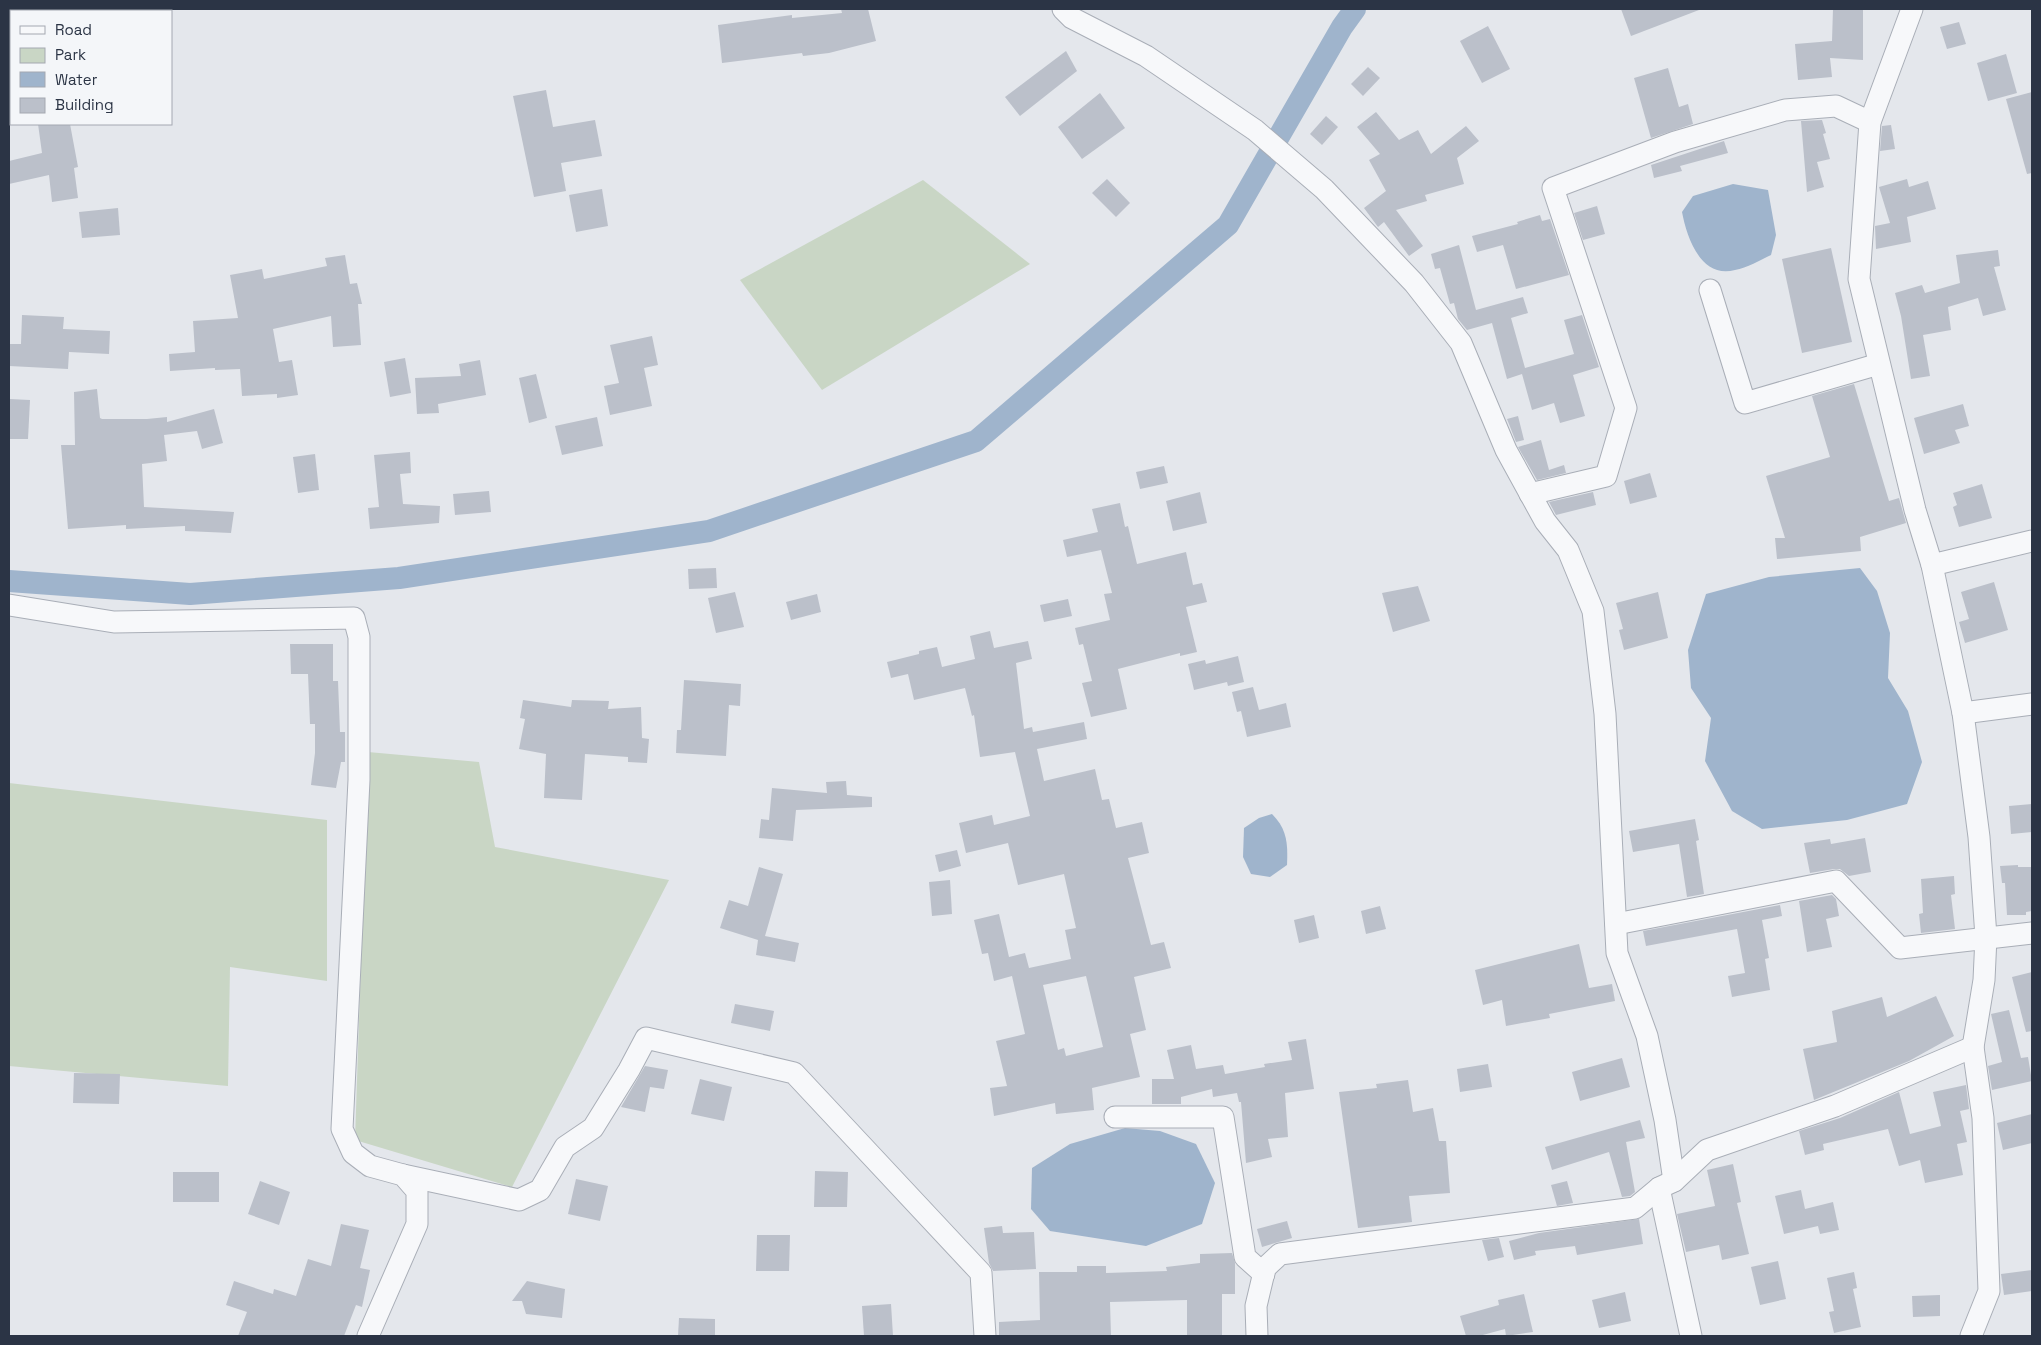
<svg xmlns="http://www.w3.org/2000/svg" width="2041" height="1345" font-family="'Space Grotesk',sans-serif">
	<rect width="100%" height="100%" fill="#e4e7ec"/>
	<g fill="#c9d6c5">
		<polygon points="923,180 1030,264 822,390 740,280"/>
		<polygon points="368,752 479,762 495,847 669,880 512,1187 355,1140"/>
		<polygon points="9,783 327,820 327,981 230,967 228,1086 9,1066"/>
	</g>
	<g fill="#9fb4cc">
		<path d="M1733,184L1768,190L1776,235L1771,255C1760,260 1747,268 1735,270C1701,279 1687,238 1682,212L1693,196Z"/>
		<polygon points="1860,568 1877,591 1890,633 1888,678 1908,711 1922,762 1907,804 1847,820 1762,829 1732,811 1705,761 1711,718 1691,688 1688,650 1706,594 1769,577"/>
		<path d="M1272,814C1287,829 1288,843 1287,865L1270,877L1251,874L1243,857L1244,828L1259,818Z"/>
		<polygon points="1125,1128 1160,1131 1196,1144 1215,1183 1202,1224 1146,1246 1050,1231 1031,1209 1032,1168 1070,1144"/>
	</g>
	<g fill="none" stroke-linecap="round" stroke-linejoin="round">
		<polyline stroke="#9fb4cc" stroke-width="22" points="9,581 190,594 399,578 709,531 976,441 1228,225 1342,27 1355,9"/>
	</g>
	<g fill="#bbc0ca" fill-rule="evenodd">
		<polygon points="841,9 868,9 876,41 829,53 803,56 802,53 722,63 718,25 792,15 792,18 842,13"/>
		<polygon points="1621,9 1698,9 1699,10 1631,36"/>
		<polygon points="1833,9 1863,9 1863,60 1830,58 1832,77 1798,80 1795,44 1832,41"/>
		<polygon points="1959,22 1966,44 1947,49 1940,27"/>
		<polygon points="1488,26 1510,69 1482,83 1460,41"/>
		<polygon points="1066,51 1077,71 1020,116 1005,97"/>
		<polygon points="2006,54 2017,93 1988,101 1977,63"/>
		<polygon points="1368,67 1380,78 1363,96 1351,84"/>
		<polygon points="1668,68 1679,107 1688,104 1693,124 1651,138 1634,78"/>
		<polygon points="546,90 553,127 595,120 602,156 561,163 566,191 534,197 513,96"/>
		<polygon points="2032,92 2032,173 2027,174 2006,99"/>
		<polygon points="1100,93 1125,128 1082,159 1058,127"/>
		<polygon points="1376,112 1399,140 1418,130 1431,154 1466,126 1479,141 1457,158 1464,184 1425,195 1427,201 1396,210 1423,246 1409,256 1384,222 1378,227 1364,208 1386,191 1369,160 1380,154 1357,127"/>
		<polygon points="1326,116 1338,127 1322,145 1310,134"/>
		<polygon points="1822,120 1826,133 1823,134 1830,159 1817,162 1824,187 1807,192 1801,121"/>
		<polygon points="38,124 70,124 78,167 74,168 78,198 52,202 49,175 9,184 9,161 42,153"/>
		<polygon points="1891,125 1895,149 1880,151 1882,126"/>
		<polygon points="1724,141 1728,153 1680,166 1682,171 1654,178 1651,165"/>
		<polygon points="1107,179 1130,203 1116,217 1092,193"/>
		<polygon points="1907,179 1909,187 1928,181 1936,209 1907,217 1911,242 1876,249 1875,226 1890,223 1879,187"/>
		<polygon points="602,189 608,226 576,232 569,195"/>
		<polygon points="1597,206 1605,234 1583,240 1574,213"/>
		<polygon points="118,208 120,235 82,238 79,212"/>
		<polygon points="1540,215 1542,221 1550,219 1569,275 1516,289 1503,245 1477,252 1472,236 1518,224 1517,222"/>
		<polygon points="1459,245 1476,310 1523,297 1528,313 1511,318 1525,368 1574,354 1564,320 1582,315 1599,367 1573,375 1585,416 1560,423 1554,403 1532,410 1522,374 1507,379 1492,323 1467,330 1458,319 1454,303 1450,304 1440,268 1435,269 1431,254"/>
		<polygon points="1831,248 1852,342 1802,353 1782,259"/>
		<polygon points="1998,250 2000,266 1994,267 2006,310 1983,316 1978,298 1948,307 1951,330 1923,335 1930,376 1911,379 1901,316 1895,293 1922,285 1925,293 1960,283 1956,255"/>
		<polygon points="345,255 350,284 357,283 362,304 358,304 361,345 333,347 331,316 273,329 279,362 292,360 298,395 277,398 277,394 242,396 240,369 215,370 215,368 170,371 169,354 195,352 193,321 238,318 230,275 262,269 264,279 327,266 325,258"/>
		<polygon points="22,315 64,317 63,329 110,331 109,354 69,352 68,369 9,366 9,344 21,344"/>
		<polygon points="652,336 658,365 644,368 652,406 610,415 604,386 619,383 610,345"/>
		<polygon points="405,358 411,393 390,397 384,362"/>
		<polygon points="480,360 486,395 438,404 439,413 417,414 415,378 461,376 459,364"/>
		<polygon points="536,374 547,418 529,423 519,378"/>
		<polygon points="1854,384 1889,501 1899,498 1906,523 1860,537 1861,551 1777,559 1775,538 1785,538 1766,476 1830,457 1812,396"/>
		<polygon points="97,389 100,418 102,419 147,419 167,417 167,422 214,409 223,443 202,449 197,431 164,435 167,461 142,464 144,507 234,512 231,533 185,531 185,526 126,529 126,525 68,529 61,445 75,445 74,392"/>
		<polygon points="9,399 30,400 28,439 9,439"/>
		<polygon points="1963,404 1969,426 1955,430 1960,443 1924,454 1914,418"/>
		<polygon points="1518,416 1524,440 1516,442 1507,419"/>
		<polygon points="597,417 603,446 562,455 555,426"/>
		<polygon points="1541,440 1549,470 1564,465 1566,473 1537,480 1518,447"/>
		<polygon points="410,452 411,473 400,474 403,504 440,506 439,523 370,529 368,508 379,507 374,455"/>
		<polygon points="315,454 319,490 298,493 293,457"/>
		<polygon points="1164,466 1168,483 1140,489 1136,472"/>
		<polygon points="1650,473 1657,497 1630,504 1624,481"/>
		<polygon points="1982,484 1992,518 1959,527 1953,507 1957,505 1953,493"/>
		<polygon points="489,491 491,512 455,515 453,494"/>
		<polygon points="1200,492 1207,523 1173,531 1166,501"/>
		<polygon points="1593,492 1596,505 1556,515 1549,502"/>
		<polygon points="1120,503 1125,527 1128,526 1137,564 1186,552 1193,585 1202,583 1207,602 1186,607 1197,652 1180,656 1180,653 1118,669 1127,709 1091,717 1082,683 1092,681 1083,644 1079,645 1075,628 1110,620 1104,594 1112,593 1101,550 1067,557 1063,540 1098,532 1092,509"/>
		<polygon points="716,568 717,588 689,589 688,569"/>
		<polygon points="1994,582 2008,630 1965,643 1959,622 1969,619 1961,592"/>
		<polygon points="1418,586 1430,621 1393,632 1382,593"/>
		<polygon points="735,592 744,627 716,633 708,598"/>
		<polygon points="1658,592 1668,638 1624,650 1619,630 1623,629 1616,603"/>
		<polygon points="817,594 821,612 791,620 786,602"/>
		<polygon points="1068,599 1072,616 1044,622 1040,605"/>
		<path d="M990,631L994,648L1028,641L1032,659L1016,663L1024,729L1032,727L1033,732L1084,722L1087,739L1037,749L1044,781L1095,769L1102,800L1109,799L1116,828L1142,822L1149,853L1128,858L1151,945L1164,942L1171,968L1134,977L1146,1030L1130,1034L1140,1077L1092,1088L1094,1110L1056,1114L1055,1103L994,1116L990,1088L1007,1086L996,1041L1025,1034L1012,976L994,981L988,953L982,954L974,920L999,914L1009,957L1025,953L1029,968L1071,959L1065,930L1076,928L1064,874L1018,885L1008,843L966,853L959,823L992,815L994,825L1030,816L1015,752L980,757L974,715L972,716L965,688L914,700L908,674L891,678L887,662L919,654V651L937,647L942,667L975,659L970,636ZM1086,976L1103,1047L1066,1056L1064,1048L1058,1050L1043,985Z"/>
		<polygon points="290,644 333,644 333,681 338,681 340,732 345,732 345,762 341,762 336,788 311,785 315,753 315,724 310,724 308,674 291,674"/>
		<polygon points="1238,656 1244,682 1228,686 1227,682 1194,690 1188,664 1205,660 1206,664"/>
		<polygon points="684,680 741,684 740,706 729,705 726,756 676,753 677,730 681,730"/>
		<polygon points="1253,687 1259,710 1286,703 1291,727 1247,737 1241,711 1237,712 1232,692"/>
		<polygon points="523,700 571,707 572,700 609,701 608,709 641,707 642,738 649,739 647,763 628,762 628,757 585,754 582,800 544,798 546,754 519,749 525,719 520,718"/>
		<polygon points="846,781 847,795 872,797 872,807 796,810 793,841 759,838 761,819 769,820 772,788 827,793 826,782"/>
		<polygon points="2032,804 2032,832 2011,834 2009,806"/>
		<polygon points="1695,819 1699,840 1696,841 1704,894 1687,897 1679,844 1633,852 1629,831"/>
		<polygon points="1865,838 1871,872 1849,876 1840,869 1834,869 1810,873 1804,843 1830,839 1831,844"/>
		<polygon points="957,850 961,866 939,872 935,855"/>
		<polygon points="2018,865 2018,867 2032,867 2032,911 2026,912 2026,915 2007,915 2005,883 2002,883 2000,866"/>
		<polygon points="759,867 783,874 765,936 799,943 795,962 756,955 758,940 720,928 729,900 748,906"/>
		<polygon points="1954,876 1955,894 1951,895 1955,929 1921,933 1919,914 1923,913 1921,879"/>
		<polygon points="950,880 952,914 932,916 929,882"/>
		<polygon points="1832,895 1836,899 1839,916 1826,919 1832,947 1807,952 1799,901"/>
		<polygon points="1780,905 1782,916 1762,920 1769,958 1765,959 1770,990 1732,997 1728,976 1745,973 1737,929 1646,946 1643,931"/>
		<polygon points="1380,906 1386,929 1366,934 1361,911"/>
		<polygon points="1314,915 1319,938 1299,943 1294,920"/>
		<polygon points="1579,944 1589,988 1612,984 1615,1001 1549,1014 1550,1018 1506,1026 1502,1000 1483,1005 1475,970"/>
		<polygon points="2032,972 2032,1031 2026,1032 2012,977"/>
		<polygon points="1936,996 1954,1036 1909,1061 1814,1100 1803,1049 1837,1042 1832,1011 1882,997 1887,1017"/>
		<polygon points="735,1004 774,1011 770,1031 731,1023"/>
		<polygon points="2009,1010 2021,1058 2028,1057 2032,1081 1992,1090 1988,1066 2002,1062 1991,1014"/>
		<polygon points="1306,1039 1314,1089 1285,1093 1288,1137 1268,1139 1272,1157 1246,1163 1241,1102 1239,1102 1237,1093 1213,1097 1212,1089 1181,1097 1181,1104 1152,1104 1152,1079 1174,1079 1167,1050 1191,1045 1196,1069 1223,1065 1225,1074 1265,1067 1264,1064 1292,1060 1288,1042"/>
		<polygon points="1622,1058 1630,1087 1580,1101 1572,1072"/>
		<polygon points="1488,1064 1492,1087 1460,1092 1457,1069"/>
		<polygon points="645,1066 668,1070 664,1089 650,1087 645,1112 621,1107"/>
		<polygon points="74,1073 120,1074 119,1104 73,1103"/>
		<polygon points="700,1079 732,1087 724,1121 691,1114"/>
		<polygon points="1408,1080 1413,1112 1433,1108 1439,1141 1446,1141 1450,1193 1409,1196 1412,1222 1358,1228 1339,1092 1377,1088 1376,1084"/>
		<polygon points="1966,1085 1969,1109 1960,1111 1967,1142 1957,1144 1963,1175 1925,1183 1920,1160 1899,1166 1888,1129 1823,1144 1824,1150 1805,1155 1799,1131 1840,1118 1899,1092 1910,1134 1941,1126 1933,1092"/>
		<polygon points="2032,1114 2032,1143 2003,1150 1997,1123"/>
		<polygon points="1640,1120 1645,1138 1626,1142 1635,1192 1630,1196 1622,1197 1609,1152 1552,1170 1545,1147"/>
		<polygon points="1733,1164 1741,1202 1737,1203 1749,1254 1722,1260 1719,1245 1686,1252 1677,1214 1715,1206 1707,1170"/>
		<polygon points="815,1171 848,1172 847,1207 814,1207"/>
		<rect x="173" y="1172" width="46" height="30"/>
		<polygon points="576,1179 608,1186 600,1221 568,1214"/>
		<polygon points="260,1181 290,1192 279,1225 248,1214"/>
		<polygon points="1567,1181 1573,1203 1557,1206 1551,1185"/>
		<polygon points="1801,1190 1805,1209 1833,1202 1839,1230 1820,1234 1818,1226 1784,1234 1775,1196"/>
		<polygon points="1639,1219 1643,1244 1577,1255 1575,1246 1535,1251 1536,1255 1514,1260 1509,1241 1539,1233"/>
		<polygon points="1287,1221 1292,1238 1262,1247 1257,1229"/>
		<polygon points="341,1224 369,1230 360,1268 370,1270 362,1307 356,1305 344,1336 238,1336 247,1312 226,1305 234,1281 273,1294 274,1289 296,1296 308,1259 331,1266"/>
		<polygon points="1002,1226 1003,1233 1034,1232 1036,1269 993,1271 989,1263 984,1228"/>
		<polygon points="757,1235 790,1235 789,1271 756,1271"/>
		<polygon points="1499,1238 1504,1257 1488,1261 1482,1240"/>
		<polygon points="1232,1253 1235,1263 1235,1294 1222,1294 1222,1335 1187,1335 1187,1300 1110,1302 1111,1336 999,1336 999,1322 1040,1320 1039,1272 1077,1272 1077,1266 1106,1266 1106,1273 1167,1271 1166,1267 1200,1263 1200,1254"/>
		<polygon points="1778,1261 1786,1299 1760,1305 1751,1267"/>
		<polygon points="2032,1270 2032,1291 2004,1295 2001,1274"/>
		<polygon points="1854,1272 1857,1288 1853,1289 1861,1327 1834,1333 1829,1312 1834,1311 1827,1278"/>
		<polygon points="527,1281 565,1289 562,1318 526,1314 522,1301 512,1301"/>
		<polygon points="1625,1292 1631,1321 1599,1328 1592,1300"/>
		<polygon points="1524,1294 1533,1332 1506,1336 1505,1329 1479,1336 1466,1336 1460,1316 1499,1305 1498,1300"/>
		<polygon points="1940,1295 1940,1316 1913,1317 1912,1296"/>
		<polygon points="891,1304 893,1336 864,1336 862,1306"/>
		<polygon points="679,1318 715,1319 715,1336 678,1336"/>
	</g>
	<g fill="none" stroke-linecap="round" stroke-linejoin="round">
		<defs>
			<g id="minor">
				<polyline points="1063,9 1072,18 1146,56 1255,130 1324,189 1414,283 1461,343 1506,450 1545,521 1568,550 1593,611 1605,714 1617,953 1647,1036 1665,1120 1674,1181"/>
				<polyline points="1912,9 1870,122 1859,279 1915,510 1932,565 1963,713 1979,837 1986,937 1984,980 1973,1047 1983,1118 1989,1291 1971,1336"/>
				<polyline points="1710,290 1745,403 1879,364"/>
				<polyline points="1530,494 1606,476 1626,408 1553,188 1675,142 1785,110 1836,106 1870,122"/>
				<polyline points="1932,565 2032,541"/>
				<polyline points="9,605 114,622 354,618 359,637 359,780 342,1129 353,1153 370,1166 403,1175 417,1191 417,1224 368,1336"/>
				<polyline points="1963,713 2032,704"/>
				<polyline points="1616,924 1836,881 1900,948 2032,933"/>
				<polyline points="1115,1117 1223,1117 1245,1257 1264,1274"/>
				<polyline points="403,1175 519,1200 540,1190 565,1147 593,1128 629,1070 646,1038 794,1073 981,1273 985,1336"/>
				<polyline points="1659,1188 1691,1336"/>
				<polyline points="1257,1336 1256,1306 1265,1268 1280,1254 1635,1208 1659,1188 1674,1181 1707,1150 1835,1106 1973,1047"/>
			</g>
		</defs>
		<use href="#minor" stroke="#a9aeb7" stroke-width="23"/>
		<use href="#minor" stroke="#f7f8fa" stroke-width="21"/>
	</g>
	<rect width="2041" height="1345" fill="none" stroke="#2b3445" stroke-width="20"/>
	<rect x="10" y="10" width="162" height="115" fill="#f4f6f9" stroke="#a4a8b1"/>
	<rect x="20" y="26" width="25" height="8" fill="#f7f8fa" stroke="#a4a8b1"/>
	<text x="55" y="35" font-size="15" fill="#2b3445">Road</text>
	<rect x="20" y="48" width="25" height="15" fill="#c9d6c5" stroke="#a4a8b1"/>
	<text x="55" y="60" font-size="15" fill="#2b3445">Park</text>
	<rect x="20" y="72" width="25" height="15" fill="#9fb4cc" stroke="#a4a8b1"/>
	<text x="55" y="85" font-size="15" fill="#2b3445">Water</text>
	<rect x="20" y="98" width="25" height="15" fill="#bbc0ca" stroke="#a4a8b1"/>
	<text x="55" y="110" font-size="15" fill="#2b3445">Building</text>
</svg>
